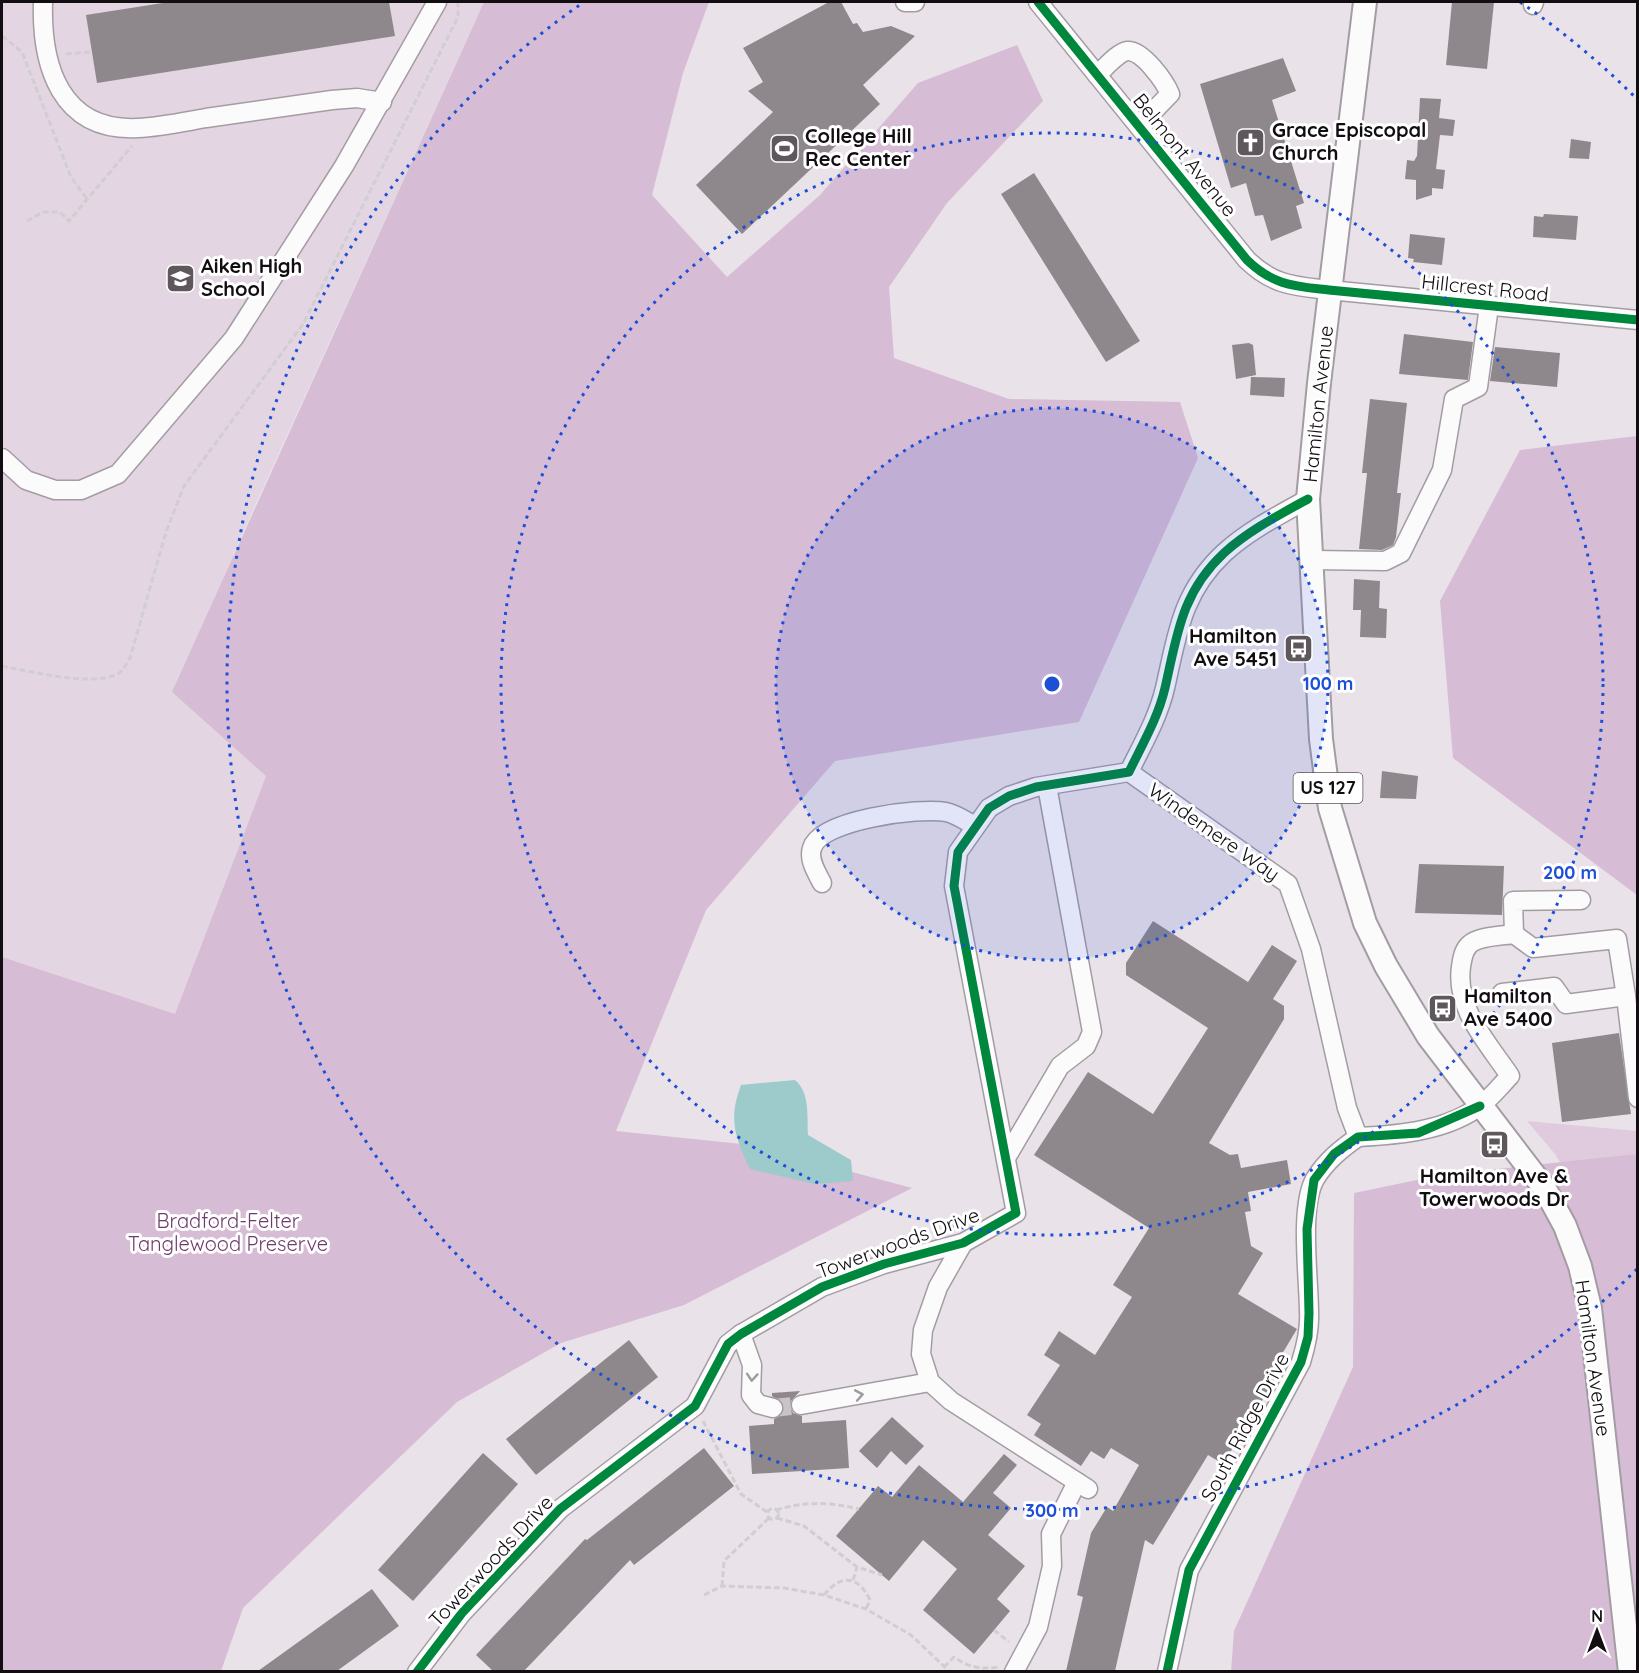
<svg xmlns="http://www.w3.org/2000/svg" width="1639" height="1673" font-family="Quicksand,sans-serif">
	<rect width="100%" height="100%" fill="#eae2e9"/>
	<polygon fill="#e4d5e2" points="2,2 484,2 233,554 266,776 175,1014 2,957"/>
	<polygon fill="#dfcbdd" points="1527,1121 1637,1131 1637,1359 1579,1193 1555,1154"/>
	<g fill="#d6bcd4">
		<polygon points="484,2 709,2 683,73 652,195 727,277 820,195 918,83 1017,45 1043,101 947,203 889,287 894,358 1009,399 1180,402 1198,458 1079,722 835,761 706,910 616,1131 751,1145 912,1188 684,1305 561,1343 457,1402 243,1608 221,1671 2,1672 2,957 175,1014 266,776 172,692"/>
		<polygon points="1637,436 1638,436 1637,895 1453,758 1440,601 1520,450"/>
		<polygon points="1637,1154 1637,1671 1231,1672 1234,1631 1353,1367 1354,1193 1441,1175"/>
	</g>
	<path fill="#9dcacb" d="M795,1080C810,1092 807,1116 808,1135L851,1160L853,1181L815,1184L750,1169C735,1137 728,1120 741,1085Z"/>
	<g fill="#8e888d">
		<polygon points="169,2 389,2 395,36 97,83 86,15"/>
		<polygon points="829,2 841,2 853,24 857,23 863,32 891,26 915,36 863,85 880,104 742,234 696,185 773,112 748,91 763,82 743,48"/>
		<polygon points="1452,2 1494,2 1487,69 1446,65"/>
		<polygon points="1283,58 1296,91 1272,100 1304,203 1296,206 1302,228 1271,241 1263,215 1255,216 1246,183 1231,188 1200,84"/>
		<polygon points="1420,98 1441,99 1439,118 1455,120 1453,136 1440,135 1436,169 1445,170 1443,189 1432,188 1432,195 1416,200 1416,180 1405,179 1407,160 1414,161 1417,156"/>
		<polygon points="1571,139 1591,142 1589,159 1569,158"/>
		<polygon points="1034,173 1140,341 1106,362 1001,194"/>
		<polygon points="1544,214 1578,216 1576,240 1533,237 1534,216 1543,217"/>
		<polygon points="1410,234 1445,238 1442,265 1413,262 1414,259 1408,258"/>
		<polygon points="1404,334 1473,342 1468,380 1399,374"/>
		<polygon points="1249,343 1253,345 1256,375 1236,379 1232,345"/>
		<polygon points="1495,347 1560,353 1557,387 1490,381"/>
		<polygon points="1251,377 1285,378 1284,397 1250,395"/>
		<polygon points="1370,399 1407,403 1397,493 1401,493 1396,537 1393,545 1382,550 1359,549 1367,473 1362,473"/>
		<polygon points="1354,579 1380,581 1379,608 1387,609 1386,638 1360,637 1361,610 1353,610"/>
		<polygon points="1382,771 1418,776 1416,799 1380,798"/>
		<polygon points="1419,864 1504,866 1502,915 1415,913"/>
		<polygon points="1153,921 1248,982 1272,945 1297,961 1273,999 1284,1006 1284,1019 1209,1143 1230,1155 1238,1154 1241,1168 1287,1160 1291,1184 1248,1192 1251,1211 1245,1212 1251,1246 1263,1253 1238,1294 1297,1329 1273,1369 1279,1373 1223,1464 1208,1455 1153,1545 1145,1540 1115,1671 1066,1671 1083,1597 1077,1595 1091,1533 1107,1507 1113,1511 1139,1465 1111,1448 1104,1459 1091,1451 1081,1466 1034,1435 1041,1424 1027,1415 1060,1365 1044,1355 1059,1331 1095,1355 1132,1297 1113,1285 1149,1228 1034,1155 1088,1072 1153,1114 1208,1028 1126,975 1126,963"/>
		<polygon points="1619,1033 1631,1114 1562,1122 1552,1043"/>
		<polygon points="629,1340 658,1377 536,1475 506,1439"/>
		<polygon points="800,1391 791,1401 790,1406 793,1413 802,1416 802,1423 846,1420 849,1468 752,1474 749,1426 774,1424 774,1419 781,1415 784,1405 772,1396 772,1393"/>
		<polygon points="892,1417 924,1446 906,1465 891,1451 877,1468 859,1451"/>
		<polygon points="704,1448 734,1486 634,1565 630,1560 524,1671 493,1671 476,1655 585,1539 587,1540"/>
		<polygon points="483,1453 518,1484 413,1601 378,1570"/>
		<polygon points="1004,1454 1017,1465 993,1493 1011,1508 988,1535 1025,1566 997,1599 1010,1611 974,1654 923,1610 957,1569 923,1540 889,1581 836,1536 878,1486 892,1497 919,1465 963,1502"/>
		<polygon points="372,1589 399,1626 337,1671 258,1671"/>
	</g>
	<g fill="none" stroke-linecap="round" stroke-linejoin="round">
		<polyline stroke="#cac2c9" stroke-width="18" stroke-dasharray="18 9" stroke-linecap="butt" points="773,1408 801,1405"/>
		<defs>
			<g id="minor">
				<path d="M43,2C41,65 60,132 138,128C160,127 183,122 206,118C248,112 290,106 332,100L357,98L382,102"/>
				<polyline points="905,2 915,2"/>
				<path d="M1038,2L1247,260C1274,286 1295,286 1329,290L1638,320"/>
				<polyline points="1533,5 1534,2"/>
				<path d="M1097,75C1105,68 1117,53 1127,51C1142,49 1165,82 1170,94L1139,126"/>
				<polyline points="2,458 26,480 55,490 81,490 118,474 234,338 344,166 437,2"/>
				<polyline points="1312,560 1385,561 1401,553 1442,470 1454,399 1478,387 1489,306"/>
				<polyline points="1129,772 1288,884 1311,949 1347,1108 1358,1137"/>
				<path d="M1129,772C1142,745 1158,718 1165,688C1177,636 1181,593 1224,553C1248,531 1279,515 1308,499"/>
				<path d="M822,883C817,873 808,860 812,848C820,820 919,807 946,812C956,814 966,821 975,826"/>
				<polyline points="1514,934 1513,901 1581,900"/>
				<polyline points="1502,993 1554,987 1566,1004 1626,996"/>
				<path d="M1358,1137C1398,1135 1448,1131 1481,1105C1492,1097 1501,1085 1510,1076C1488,1043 1455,1009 1461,967C1462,960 1463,951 1469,945C1478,936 1501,936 1514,934L1533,948L1617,939L1626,996L1638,1098"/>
				<polyline points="1006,1158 1060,1066 1086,1046 1092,1032 1047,786"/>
				<polyline points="963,1243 938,1287 923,1330 921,1354 930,1382 951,1401 1088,1489"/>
				<polyline points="741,1334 752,1365 751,1395 758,1404 773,1408"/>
				<polyline points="801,1405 930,1382"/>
				<polyline points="417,1672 462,1613 560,1509 695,1406 728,1344 741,1334 822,1287 884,1264 963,1243 1016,1213 954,886 958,852 989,808 1009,796 1036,787 1129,772"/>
				<polyline points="1014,1672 1038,1627 1052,1566 1051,1534 1077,1482"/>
				<path d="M1167,1672L1189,1570L1301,1362C1306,1346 1310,1329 1309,1312C1309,1279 1299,1207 1315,1179C1326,1161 1341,1149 1358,1137"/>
			</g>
			<polyline id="major" points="1365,2 1319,383 1308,499 1321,739 1330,808 1365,923 1386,966 1428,1036 1545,1189 1565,1226 1580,1266 1590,1308 1630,1672"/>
		</defs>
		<use href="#minor" stroke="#a39da3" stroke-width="21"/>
		<use href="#major" stroke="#a39da3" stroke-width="26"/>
		<g stroke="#d0ced0" stroke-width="3" stroke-dasharray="6 3" stroke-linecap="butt">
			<polyline points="2,36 22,52 71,177 87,199"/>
			<polyline points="66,54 92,52"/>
			<polyline points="27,221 43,212 60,212 69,221 132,146"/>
			<path d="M2,666C29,671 95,688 119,673C124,670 127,662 130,658L166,532L184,486L303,324L458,17V2"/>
			<polyline points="703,1421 741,1494 767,1512"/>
			<circle cx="773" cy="1514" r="5.5"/>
			<path d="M776,1510C807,1501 828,1502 859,1509"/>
			<polyline points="777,1518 804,1526 857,1567 882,1575"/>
			<polyline points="853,1580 857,1567"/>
			<polyline points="722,1586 724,1561 769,1518"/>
			<polyline points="704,1595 722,1586 784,1588 824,1595 866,1609 911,1635 950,1672"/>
			<path d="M824,1595C841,1574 858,1575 870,1600L866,1609"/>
			<polyline points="994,1630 1009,1642"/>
			<path d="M944,1667L954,1657C968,1667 981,1670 998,1667"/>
		</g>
		<use href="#minor" stroke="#fcfbfc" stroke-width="18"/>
		<use href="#major" stroke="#fcfbfc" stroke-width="22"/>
		<defs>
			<g id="cycleway">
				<path d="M1038,2L1247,260C1274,286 1295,286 1329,290L1638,320"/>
				<path d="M417,1672L462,1613L560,1509L695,1406L728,1344L741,1334L822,1287L884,1264L963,1243L1016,1213L954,886L958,852L989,808L1009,796L1036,787L1129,772C1142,745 1158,718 1165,688C1177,636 1181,593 1224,553C1248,531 1279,515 1308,499"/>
				<polyline points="1167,1672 1189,1570 1301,1362 1308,1337 1309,1313 1307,1229 1314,1180 1334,1154 1358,1137 1418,1133 1480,1106"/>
			</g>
		</defs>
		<use href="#cycleway" stroke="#fff" stroke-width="13"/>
		<use href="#cycleway" stroke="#00873e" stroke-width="9"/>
	</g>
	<defs><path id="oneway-chevron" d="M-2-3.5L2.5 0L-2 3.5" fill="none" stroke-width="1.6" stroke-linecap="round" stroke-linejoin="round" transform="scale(1.5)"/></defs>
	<g stroke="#9e9c9e">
		<use href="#oneway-chevron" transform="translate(752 1377) rotate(94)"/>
		<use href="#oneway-chevron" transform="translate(859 1395) rotate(-10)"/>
	</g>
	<circle cx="1052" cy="684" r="276" fill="#1d4ed8" fill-opacity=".12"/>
	<g fill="none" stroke="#1d4ed8" stroke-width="3" stroke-dasharray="3 6">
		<circle cx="1052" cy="684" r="276"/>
		<circle cx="1052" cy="684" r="551"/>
		<path d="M1637 1269A827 827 0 1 1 584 2M1520 2A827 827 0 0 1 1637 99"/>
	</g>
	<defs>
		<symbol id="church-square" viewBox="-11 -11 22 22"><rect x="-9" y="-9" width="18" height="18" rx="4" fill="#5e585d" stroke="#fff"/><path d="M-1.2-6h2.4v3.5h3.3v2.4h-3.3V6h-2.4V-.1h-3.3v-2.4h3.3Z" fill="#fff"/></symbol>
		<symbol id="stadium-square" viewBox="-11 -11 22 22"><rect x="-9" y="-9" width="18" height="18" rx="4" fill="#5e585d" stroke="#fff"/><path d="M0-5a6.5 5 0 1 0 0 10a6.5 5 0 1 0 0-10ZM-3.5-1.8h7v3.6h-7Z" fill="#fff"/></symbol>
		<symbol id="school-square" viewBox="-11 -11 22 22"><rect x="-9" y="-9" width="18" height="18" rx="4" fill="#5e585d" stroke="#fff"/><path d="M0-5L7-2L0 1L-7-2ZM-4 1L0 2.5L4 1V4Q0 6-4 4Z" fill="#fff"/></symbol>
		<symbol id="bus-square" viewBox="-11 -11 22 22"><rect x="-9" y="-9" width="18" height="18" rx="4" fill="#5e585d" stroke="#fff"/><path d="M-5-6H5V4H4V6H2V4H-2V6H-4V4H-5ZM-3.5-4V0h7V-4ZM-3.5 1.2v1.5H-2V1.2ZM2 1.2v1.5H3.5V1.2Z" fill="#fff"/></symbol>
	</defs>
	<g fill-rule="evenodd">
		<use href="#church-square" x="1234" y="126" width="33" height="33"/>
		<use href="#stadium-square" x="768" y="132" width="33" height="33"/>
		<use href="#school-square" x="164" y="262" width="33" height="33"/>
		<use href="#bus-square" x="1282" y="632" width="33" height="33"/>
		<use href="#bus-square" x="1426" y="992" width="33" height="33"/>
		<use href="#bus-square" x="1478" y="1128" width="33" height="33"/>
	</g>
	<g text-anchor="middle" stroke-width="6" stroke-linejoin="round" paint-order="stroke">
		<rect fill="#fff" stroke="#595658" stroke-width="1.5" x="1293.5" y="773" width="69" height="30" rx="4.5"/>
		<g font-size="18" font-weight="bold" fill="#120d11">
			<text x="1328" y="794">US 127</text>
		</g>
		<g font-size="20" font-weight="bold" fill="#120d11" stroke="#fff" text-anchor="start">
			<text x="1272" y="137">Grace Episcopal<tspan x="1272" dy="23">Church</tspan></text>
			<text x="805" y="143">College Hill<tspan x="805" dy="23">Rec Center</tspan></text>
			<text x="201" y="273">Aiken High<tspan x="201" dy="23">School</tspan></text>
			<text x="1277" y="643" text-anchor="end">Hamilton<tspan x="1277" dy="23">Ave 5451</tspan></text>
			<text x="1464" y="1003">Hamilton<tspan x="1464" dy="23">Ave 5400</tspan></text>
			<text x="1494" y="1183" text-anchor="middle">Hamilton Ave &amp;<tspan x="1494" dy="23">Towerwoods Dr</tspan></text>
		</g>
		<g font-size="20" fill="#120d11" stroke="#fff">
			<text transform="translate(1185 155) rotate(51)" y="7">Belmont Avenue</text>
			<text transform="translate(1485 288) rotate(6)" y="7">Hillcrest Road</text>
			<text transform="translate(1318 404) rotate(-84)" y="7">Hamilton Avenue</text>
			<text transform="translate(1214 832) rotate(35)" y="7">Windemere Way</text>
			<text transform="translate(898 1243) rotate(-20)" y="7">Towerwoods Drive</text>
			<text transform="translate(1593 1358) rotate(82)" y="7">Hamilton Avenue</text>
			<text transform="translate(1245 1427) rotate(-62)" y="7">South Ridge Drive</text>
			<text transform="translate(491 1561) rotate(-47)" y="7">Towerwoods Drive</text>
		</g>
		<g font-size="20" fill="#6e3b6c" stroke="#fff">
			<text x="228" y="1228">Bradford-Felter<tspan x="228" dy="23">Tanglewood Preserve</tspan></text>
		</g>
	</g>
	<circle cx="1052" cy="684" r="9" fill="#1d4ed8" stroke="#fff" stroke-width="3"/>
	<g font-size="18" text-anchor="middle" font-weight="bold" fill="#1d4ed8" stroke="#fff" stroke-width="6" stroke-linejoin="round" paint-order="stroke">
		<text x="1328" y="690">100 m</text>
		<text x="1570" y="879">200 m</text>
		<text x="1052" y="1517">300 m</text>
	</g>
	<rect width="1639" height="1673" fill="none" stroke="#120d11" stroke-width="6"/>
	<g transform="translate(1597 1631)" stroke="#ffffff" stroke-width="4.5" paint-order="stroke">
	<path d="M0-4.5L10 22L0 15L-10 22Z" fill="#120d11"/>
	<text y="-9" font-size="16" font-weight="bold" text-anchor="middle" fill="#120d11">N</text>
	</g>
</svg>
